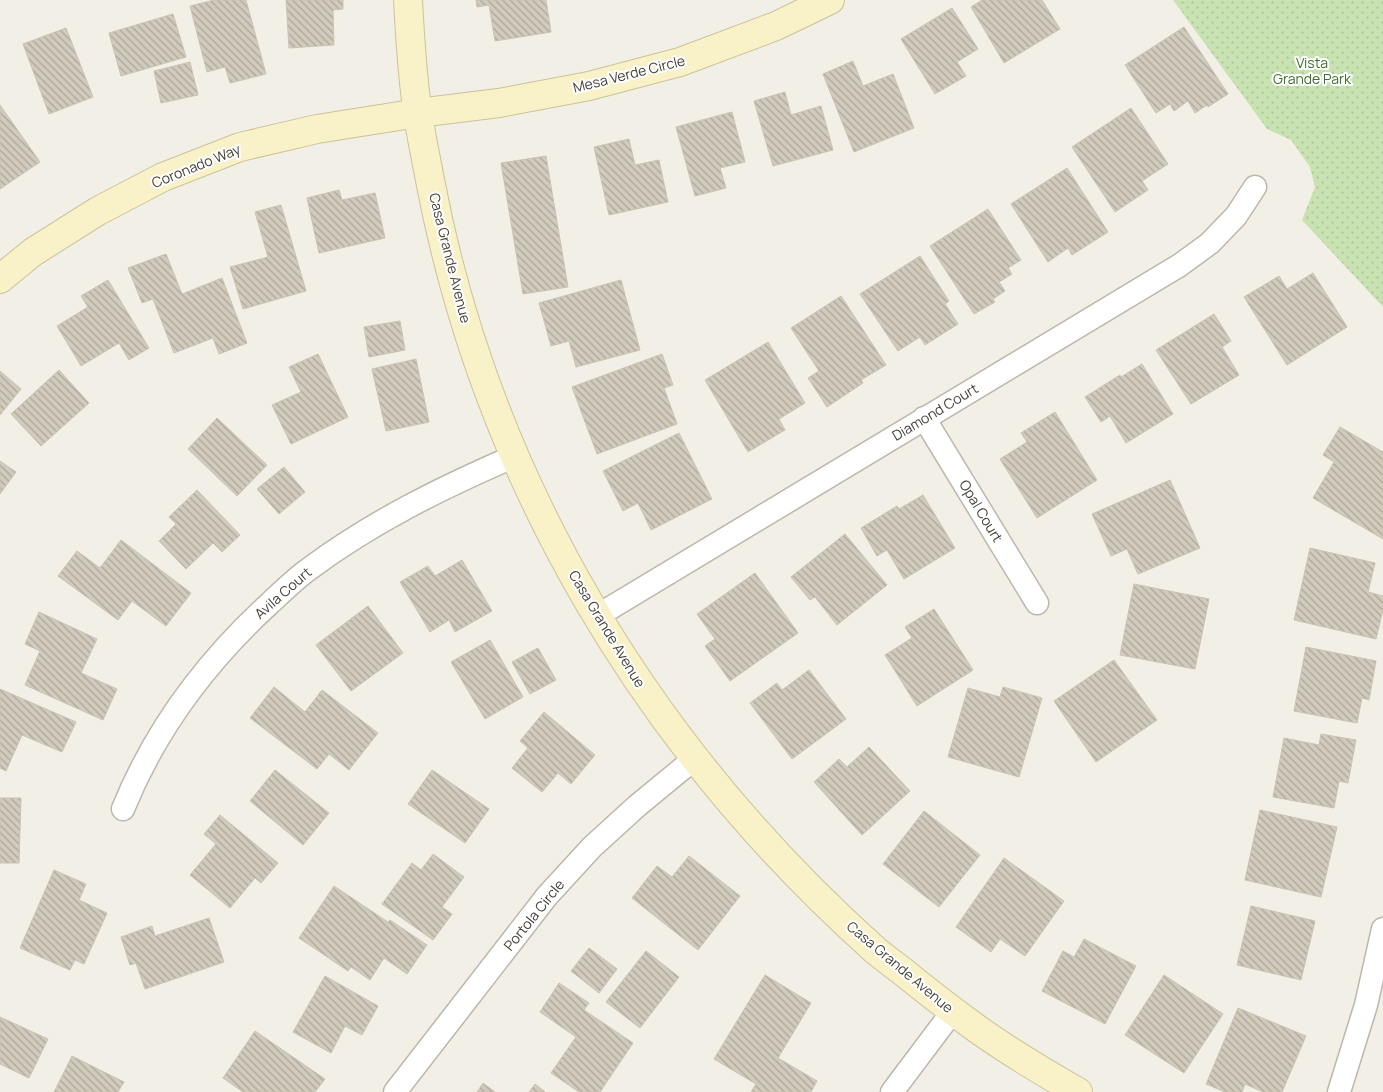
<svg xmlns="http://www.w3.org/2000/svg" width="1383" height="1092" font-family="Manrope,sans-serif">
	<defs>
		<pattern id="park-dots" width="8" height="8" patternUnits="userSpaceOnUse" patternTransform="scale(1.25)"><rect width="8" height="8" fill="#c9e2b2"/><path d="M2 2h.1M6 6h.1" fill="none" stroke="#aec39a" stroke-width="1.8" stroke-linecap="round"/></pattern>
		<pattern id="building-back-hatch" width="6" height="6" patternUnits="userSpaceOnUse" patternTransform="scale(1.25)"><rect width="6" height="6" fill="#d1cbbd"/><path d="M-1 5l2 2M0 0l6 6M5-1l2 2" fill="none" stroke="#aba69a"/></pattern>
	</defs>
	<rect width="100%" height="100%" fill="#f1efe6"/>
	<polygon fill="url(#park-dots)" points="1173,0 1383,0 1383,307 1302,220 1315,187 1310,167 1291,140 1267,129"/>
	<g fill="url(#building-back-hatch)" stroke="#cbc3b0">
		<polygon points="214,0 246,0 266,74 230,83 225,67 207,72 190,6"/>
		<polygon points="286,0 343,0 343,9 333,10 334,45 289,48"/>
		<polygon points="476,0 546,0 551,32 495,41 489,5 477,7"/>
		<polygon points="982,0 1042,0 1060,29 1004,63 971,7"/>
		<polygon points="952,8 978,49 957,62 966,76 935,94 901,39"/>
		<polygon points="173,14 186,57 121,76 109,33"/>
		<polygon points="1184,27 1228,94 1208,107 1207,105 1195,113 1188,101 1174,111 1170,104 1156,113 1125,65"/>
		<polygon points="66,28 93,97 49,114 23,44"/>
		<polygon points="853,61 863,86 893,74 914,128 854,152 823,74"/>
		<polygon points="190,62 198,95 161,103 154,71"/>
		<polygon points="785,92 791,115 821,106 833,150 773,166 754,101"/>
		<polygon points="0,105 40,162 0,189"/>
		<polygon points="1131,108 1168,164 1142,181 1148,190 1115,212 1072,147"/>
		<polygon points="732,112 745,162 720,168 726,188 695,196 676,127"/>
		<polygon points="629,139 635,165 659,160 668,202 609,215 594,147"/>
		<polygon points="546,156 568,287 523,294 501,163"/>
		<polygon points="1067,168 1108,232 1072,255 1068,248 1048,262 1011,204"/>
		<polygon points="339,190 342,200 375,193 385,238 319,253 307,198"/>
		<polygon points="281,205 306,291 243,309 230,267 268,257 255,212"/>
		<polygon points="988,209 1021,260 1008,268 1012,274 999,282 1005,291 993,299 995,302 974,314 930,246"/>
		<polygon points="166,254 182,294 222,278 247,343 219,354 213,338 174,353 153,299 142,303 128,268"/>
		<polygon points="920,256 949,301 945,304 958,324 925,345 920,337 898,351 860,294"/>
		<polygon points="1313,273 1347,327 1287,365 1244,297 1279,276 1287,289"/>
		<polygon points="108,280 149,348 129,360 119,343 81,366 57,326 88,307 81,296"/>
		<polygon points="621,280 640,350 576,367 569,341 551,346 539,303"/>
		<polygon points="841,296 886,365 861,380 863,383 827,407 808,378 819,371 791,328"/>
		<polygon points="1214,314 1231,341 1222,347 1239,375 1191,404 1156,350"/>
		<polygon points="400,321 405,350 369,357 364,327"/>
		<polygon points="768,342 805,403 779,419 785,430 748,452 705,380"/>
		<polygon points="318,354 348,417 291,444 272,405 301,392 289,367"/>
		<polygon points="662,354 673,385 664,388 677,424 597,454 572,387"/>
		<polygon points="416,359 429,422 386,431 372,369"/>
		<polygon points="1142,364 1173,414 1126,443 1110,416 1101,422 1085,397 1120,375 1121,377"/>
		<polygon points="59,370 89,403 41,446 11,414"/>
		<polygon points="0,371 21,389 0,415"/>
		<polygon points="1055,412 1097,480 1037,518 1000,459 1027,442 1021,433"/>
		<polygon points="217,418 267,465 237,496 188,449"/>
		<polygon points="1340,427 1383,452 1383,539 1313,498 1334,462 1323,455"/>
		<polygon points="679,433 712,499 651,530 638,503 623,511 603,471"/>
		<polygon points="0,461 16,472 0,494"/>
		<polygon points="284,467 305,492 279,514 257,489"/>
		<polygon points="1170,480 1200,548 1138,574 1127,549 1111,556 1092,514"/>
		<polygon points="197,490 240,535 222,552 213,543 186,569 159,541 176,524 169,517"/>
		<polygon points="923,495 955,548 904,579 887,550 877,556 861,528 897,506 899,509"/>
		<polygon points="845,534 887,585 837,625 815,597 810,600 791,577"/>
		<polygon points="121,540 191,593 166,626 132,601 118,620 58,576 77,551 100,568"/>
		<polygon points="1310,548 1375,563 1368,592 1383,596 1383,610 1376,639 1294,620"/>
		<polygon points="462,560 492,611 455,632 449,620 430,632 400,582 428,566 435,576"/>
		<polygon points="755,573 798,633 730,681 705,646 715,639 697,614"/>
		<polygon points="1134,584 1209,599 1195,669 1120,655"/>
		<polygon points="368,606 403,653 351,691 316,645"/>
		<polygon points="934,609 973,670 917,706 885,655 912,638 905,627"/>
		<polygon points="39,612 97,639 81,673 117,689 103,720 25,685 40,651 25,644"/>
		<polygon points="490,640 523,697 485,719 451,662"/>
		<polygon points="1306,647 1376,661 1369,700 1362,698 1357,723 1294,711"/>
		<polygon points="538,648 556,680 530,694 512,662"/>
		<polygon points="1114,660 1157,720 1096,762 1054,701"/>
		<polygon points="809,670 846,719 792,759 750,703 777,683 782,690"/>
		<polygon points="274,687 305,712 322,690 378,733 349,770 329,754 317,769 250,718"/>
		<polygon points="1003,687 1042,698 1019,777 948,757 968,688 1000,697"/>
		<polygon points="0,689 76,722 62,752 22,735 6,771 0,768"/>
		<polygon points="544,712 595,755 571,784 558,773 542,792 512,768 528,748 520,741"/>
		<polygon points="1321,734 1356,740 1348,783 1339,781 1334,808 1273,797 1284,738 1319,745"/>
		<polygon points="869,747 910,791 862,835 814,782 839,759 847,767"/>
		<polygon points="275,770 329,813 303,845 250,801"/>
		<polygon points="432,770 489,809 465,843 408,804"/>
		<polygon points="0,798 21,798 19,863 0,863"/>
		<polygon points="1260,810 1337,827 1321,897 1245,880"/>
		<polygon points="924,811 980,855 939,907 883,864"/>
		<polygon points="220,815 278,863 261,883 255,878 230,908 190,875 216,844 204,834"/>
		<polygon points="433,854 464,877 442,907 452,914 433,940 382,904 412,863 421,870"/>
		<polygon points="689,856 740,896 698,950 632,898 657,866 672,877"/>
		<polygon points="1004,858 1064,901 1025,956 1000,939 991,952 956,927"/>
		<polygon points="54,870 86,884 79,900 107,913 84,964 75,960 70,970 20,948"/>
		<polygon points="334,886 388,922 390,920 427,945 407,974 384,958 370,980 351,967 348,971 299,938"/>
		<polygon points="1251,906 1315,921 1301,980 1237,965"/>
		<polygon points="209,918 224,962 145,989 136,963 130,965 121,937 152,926 155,936"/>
		<polygon points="1084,939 1136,966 1105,1024 1042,991 1063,951 1074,957"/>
		<polygon points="589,948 617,969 599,993 571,971"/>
		<polygon points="646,951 679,977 640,1028 606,1002"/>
		<polygon points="765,975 811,1003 778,1058 817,1081 811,1092 751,1092 756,1084 714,1059"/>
		<polygon points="1164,975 1223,1014 1184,1073 1125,1035"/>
		<polygon points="325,976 378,1006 362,1035 345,1026 331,1053 293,1032"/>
		<polygon points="559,983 589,1003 584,1010 633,1043 600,1092 579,1092 551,1073 576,1037 540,1012"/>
		<polygon points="1238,1008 1306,1036 1282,1092 1263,1092 1245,1084 1242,1092 1225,1092 1206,1084"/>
		<polygon points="0,1017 48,1039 29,1078 0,1064"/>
		<polygon points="255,1031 325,1079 315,1092 243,1092 223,1078"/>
		<polygon points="72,1056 124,1082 118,1092 54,1092"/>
		<polygon points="483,1083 495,1092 477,1092"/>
		<polygon points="535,1084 545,1092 529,1092"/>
	</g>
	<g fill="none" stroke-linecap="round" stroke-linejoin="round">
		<defs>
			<g id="street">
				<polyline points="924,418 1037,603"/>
				<polyline points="597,616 1180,265 1210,243 1236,216 1255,187"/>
				<path d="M123,809C155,730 207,661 269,604C282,592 295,579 309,569C372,522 443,487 515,456"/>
				<polyline points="395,1092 547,896 592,847 637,806 694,759"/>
				<polyline points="892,1092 953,1011"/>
				<polyline points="1339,1092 1366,1005 1383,929"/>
			</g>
			<g id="secondary">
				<path d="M408,0C410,38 412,76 418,114C421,136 426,158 430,180C487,481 647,746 875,950C887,960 900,969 912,979C933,996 954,1012 976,1028C1008,1051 1043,1072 1078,1092"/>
				<polyline points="0,279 33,252 98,211 163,177 240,147 317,129 418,113 499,103 589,86 680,62 776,26 830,0"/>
			</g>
		</defs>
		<use href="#street" stroke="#bbb7aa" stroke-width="25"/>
		<use href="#secondary" stroke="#ccc399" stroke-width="30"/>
		<use href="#street" stroke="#fff" stroke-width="22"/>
		<use href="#secondary" stroke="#f9f1c8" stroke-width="28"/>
	</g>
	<g text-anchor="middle" stroke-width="4" stroke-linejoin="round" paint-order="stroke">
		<g font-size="14" fill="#426f2f" stroke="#fff">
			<text x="1312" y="68">Vista<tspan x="1312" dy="16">Grande Park</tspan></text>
		</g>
		<g font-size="14" fill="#433f36" stroke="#fff">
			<text transform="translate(629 74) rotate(-14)" y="5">Mesa Verde Circle</text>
			<text transform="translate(196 166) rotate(-22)" y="5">Coronado Way</text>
			<text transform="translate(450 258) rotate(76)" y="5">Casa Grande Avenue</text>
			<text transform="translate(935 412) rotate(-31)" y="5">Diamond Court</text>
			<text transform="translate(981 511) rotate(59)" y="5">Opal Court</text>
			<text transform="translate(283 593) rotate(-41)" y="5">Avila Court</text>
			<text transform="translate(607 629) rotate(59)" y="5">Casa Grande Avenue</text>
			<text transform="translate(534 915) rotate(-51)" y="5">Portola Circle</text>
			<text transform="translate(900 967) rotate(40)" y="5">Casa Grande Avenue</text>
		</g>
	</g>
</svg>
